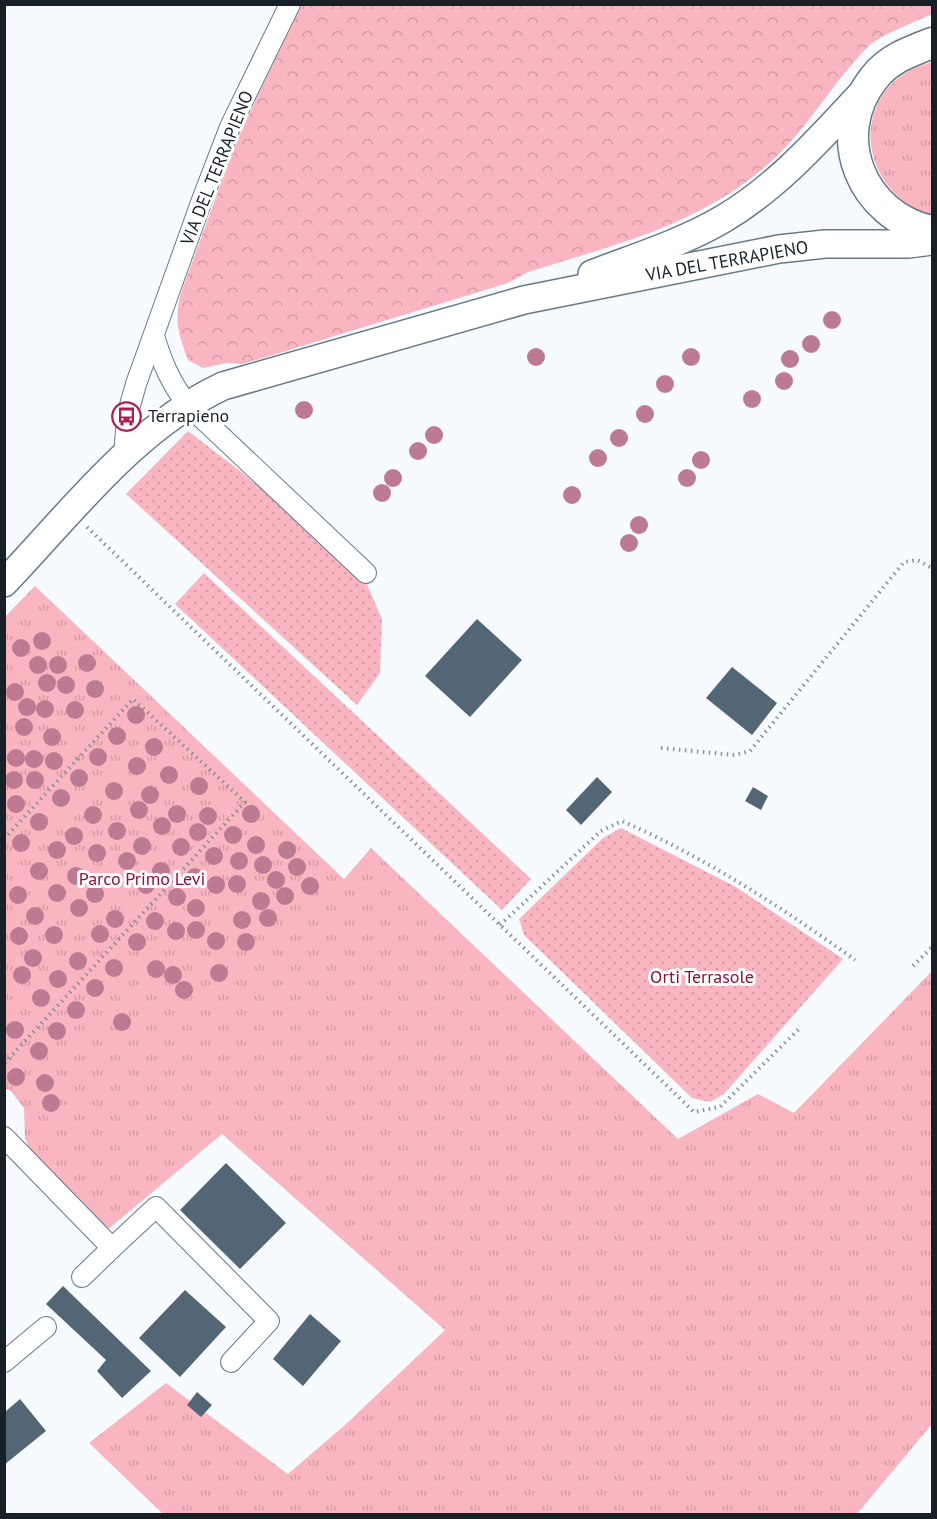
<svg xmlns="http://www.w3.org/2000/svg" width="937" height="1519" font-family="'PT Sans',sans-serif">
	<defs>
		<pattern id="grass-tufts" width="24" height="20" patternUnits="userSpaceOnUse" patternTransform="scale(1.5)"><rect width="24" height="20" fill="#f9b6c0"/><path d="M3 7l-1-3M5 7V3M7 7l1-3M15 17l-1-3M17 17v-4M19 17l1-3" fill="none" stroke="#d59ca5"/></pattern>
		<pattern id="forest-crowns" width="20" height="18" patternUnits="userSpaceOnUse" patternTransform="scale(1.5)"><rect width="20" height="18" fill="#f9b6c0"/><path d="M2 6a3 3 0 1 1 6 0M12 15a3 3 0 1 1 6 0" fill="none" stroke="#d59ca5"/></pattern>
		<pattern id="garden-dots" width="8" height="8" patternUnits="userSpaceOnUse" patternTransform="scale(1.5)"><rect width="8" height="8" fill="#f9b6c0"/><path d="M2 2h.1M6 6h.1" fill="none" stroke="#d59ca5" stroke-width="1.8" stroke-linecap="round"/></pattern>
	</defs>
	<rect width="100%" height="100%" fill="#f7fbff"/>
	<g fill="url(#grass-tufts)">
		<path d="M932,62V217C852,189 848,83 932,62Z"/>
		<polygon points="35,586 344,879 371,848 678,1139 758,1094 794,1113 932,971 932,1424 857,1514 163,1514 89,1443 166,1383 288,1474 345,1425 445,1330 222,1134 106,1231 37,1164 25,1139 24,1108 10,1090 5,1089 4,618"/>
	</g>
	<path fill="url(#forest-crowns)" d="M301,5L932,4V14L887,34L872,43C837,76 813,121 778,155C707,224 619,243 528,272L508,283L243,364L227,363L203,368L188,360C178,332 174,322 181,293L236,142Z"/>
	<g fill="url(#garden-dots)">
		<polygon points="188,431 244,474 366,582 382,619 380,673 357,705 126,494"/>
		<polygon points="204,573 531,879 502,910 175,604"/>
		<polygon points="621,828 736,887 843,959 724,1094 710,1102 692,1098 524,935 519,919 603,838"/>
	</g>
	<g fill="#536676">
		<polygon points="477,619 522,660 470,717 425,676"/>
		<polygon points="732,667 777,703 752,735 706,698"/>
		<polygon points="597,777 612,792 581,825 566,810"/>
		<polygon points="753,787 768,796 761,810 745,801"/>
		<polygon points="226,1163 286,1223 240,1269 180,1210"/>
		<polygon points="63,1286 151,1371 122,1398 97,1371 106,1360 46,1304"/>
		<polygon points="185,1290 226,1327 180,1377 139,1338"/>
		<polygon points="310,1314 341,1341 303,1386 273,1359"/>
		<polygon points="197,1392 212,1405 201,1417 187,1405"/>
		<polygon points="20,1399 46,1431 4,1465 4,1409 6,1411"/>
	</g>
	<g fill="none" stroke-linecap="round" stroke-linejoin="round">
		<defs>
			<g id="street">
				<path d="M154,336C162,362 170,382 187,404L366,573"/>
				<polyline points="124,456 127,416 136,384 202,200 230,127 290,4"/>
				<polyline points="4,1137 112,1248 156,1207 269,1321 231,1362"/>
				<polyline points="82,1277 112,1248"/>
				<polyline points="4,1362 46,1327"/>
			</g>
			<g id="secondary">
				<path d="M592,274C636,257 682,243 723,219C779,186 822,136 866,89"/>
				<path d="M4,583C71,513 134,428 223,386L524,300L779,249L825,244H909L932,241"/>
			</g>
			<path id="primary" d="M932,43C911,51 888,59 874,78C828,136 862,217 932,231"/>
		</defs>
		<use href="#street" stroke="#66798a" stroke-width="22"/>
		<use href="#secondary" stroke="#66798a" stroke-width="30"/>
		<use href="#primary" stroke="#66798a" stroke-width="33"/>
		<g stroke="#8a9095" stroke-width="4" stroke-dasharray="1.5 4.5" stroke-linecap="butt">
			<polyline points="87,527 694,1112 720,1107 801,1027"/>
			<polyline points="661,748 735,755 750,751 904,562 917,560 932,568"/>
			<polyline points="4,839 133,699 245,802 4,1064"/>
			<path d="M500,925L601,831L622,821C704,857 783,908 855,960"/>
			<polyline points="913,966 932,947"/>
		</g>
		<use href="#street" stroke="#fff" stroke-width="20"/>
		<use href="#secondary" stroke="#fff" stroke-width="27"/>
		<use href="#primary" stroke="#fff" stroke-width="30"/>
	</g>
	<g fill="#bc7b93">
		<circle cx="832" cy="320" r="9"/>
		<circle cx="811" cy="344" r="9"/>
		<circle cx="536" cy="357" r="9"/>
		<circle cx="691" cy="357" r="9"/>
		<circle cx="790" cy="359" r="9"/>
		<circle cx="784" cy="381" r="9"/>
		<circle cx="665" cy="384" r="9"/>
		<circle cx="752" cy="399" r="9"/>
		<circle cx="304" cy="410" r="9"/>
		<circle cx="645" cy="414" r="9"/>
		<circle cx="434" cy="435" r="9"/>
		<circle cx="619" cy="438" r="9"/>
		<circle cx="418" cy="451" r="9"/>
		<circle cx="598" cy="458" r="9"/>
		<circle cx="701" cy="460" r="9"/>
		<circle cx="393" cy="478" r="9"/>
		<circle cx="687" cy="478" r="9"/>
		<circle cx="382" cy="493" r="9"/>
		<circle cx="572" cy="495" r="9"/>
		<circle cx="639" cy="525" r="9"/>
		<circle cx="629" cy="543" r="9"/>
		<circle cx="42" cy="641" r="9"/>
		<circle cx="21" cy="648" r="9"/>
		<circle cx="87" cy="663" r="9"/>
		<circle cx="38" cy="665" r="9"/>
		<circle cx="58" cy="665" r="9"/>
		<circle cx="47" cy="683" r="9"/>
		<circle cx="66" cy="685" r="9"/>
		<circle cx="95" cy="689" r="9"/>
		<circle cx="15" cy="692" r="9"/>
		<circle cx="27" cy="707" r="9"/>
		<circle cx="45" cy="709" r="9"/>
		<circle cx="75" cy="710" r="9"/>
		<circle cx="136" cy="715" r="9"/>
		<circle cx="24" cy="727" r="9"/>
		<circle cx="117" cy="736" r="9"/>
		<circle cx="52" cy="737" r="9"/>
		<circle cx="154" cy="747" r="9"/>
		<circle cx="98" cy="757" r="9"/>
		<circle cx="16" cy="758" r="9"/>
		<circle cx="34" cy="759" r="9"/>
		<circle cx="54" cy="761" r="9"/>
		<circle cx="137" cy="766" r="9"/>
		<circle cx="169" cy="775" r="9"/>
		<circle cx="79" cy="778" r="9"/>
		<circle cx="14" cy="780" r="9"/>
		<circle cx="35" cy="780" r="9"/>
		<circle cx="199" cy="786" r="9"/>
		<circle cx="114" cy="791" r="9"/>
		<circle cx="150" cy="795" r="9"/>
		<circle cx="61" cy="798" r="9"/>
		<circle cx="16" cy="804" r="9"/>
		<circle cx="139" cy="810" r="9"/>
		<circle cx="177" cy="814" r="9"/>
		<circle cx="251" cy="814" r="9"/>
		<circle cx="93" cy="815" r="9"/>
		<circle cx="208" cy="816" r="9"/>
		<circle cx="39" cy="822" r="9"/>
		<circle cx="162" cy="826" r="9"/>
		<circle cx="117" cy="831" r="9"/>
		<circle cx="198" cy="832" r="9"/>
		<circle cx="233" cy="835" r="9"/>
		<circle cx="74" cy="836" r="9"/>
		<circle cx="21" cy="843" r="9"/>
		<circle cx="256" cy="845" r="9"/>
		<circle cx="142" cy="846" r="9"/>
		<circle cx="181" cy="847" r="9"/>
		<circle cx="57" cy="850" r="9"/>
		<circle cx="287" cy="850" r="9"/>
		<circle cx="97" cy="853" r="9"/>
		<circle cx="214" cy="856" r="9"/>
		<circle cx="127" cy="861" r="9"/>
		<circle cx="239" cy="861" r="9"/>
		<circle cx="263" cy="865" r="9"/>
		<circle cx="297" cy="867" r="9"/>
		<circle cx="39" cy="871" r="9"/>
		<circle cx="161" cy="871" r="9"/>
		<circle cx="76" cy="876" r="9"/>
		<circle cx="195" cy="877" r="9"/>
		<circle cx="276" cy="880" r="9"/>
		<circle cx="237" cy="884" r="9"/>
		<circle cx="146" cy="885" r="9"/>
		<circle cx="216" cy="885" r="9"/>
		<circle cx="310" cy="886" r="9"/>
		<circle cx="57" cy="893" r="9"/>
		<circle cx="95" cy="894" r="9"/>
		<circle cx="18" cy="895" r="9"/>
		<circle cx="285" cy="896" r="9"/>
		<circle cx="177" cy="897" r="9"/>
		<circle cx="261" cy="901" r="9"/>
		<circle cx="79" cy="908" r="9"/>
		<circle cx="196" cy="908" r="9"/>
		<circle cx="35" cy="916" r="9"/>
		<circle cx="268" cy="918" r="9"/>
		<circle cx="115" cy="919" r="9"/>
		<circle cx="242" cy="920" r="9"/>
		<circle cx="155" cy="921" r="9"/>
		<circle cx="196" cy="930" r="9"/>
		<circle cx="176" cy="931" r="9"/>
		<circle cx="100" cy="934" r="9"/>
		<circle cx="54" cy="935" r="9"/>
		<circle cx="19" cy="936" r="9"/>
		<circle cx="216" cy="941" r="9"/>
		<circle cx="137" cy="942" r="9"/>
		<circle cx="246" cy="942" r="9"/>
		<circle cx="33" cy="958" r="9"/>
		<circle cx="78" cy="961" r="9"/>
		<circle cx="114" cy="968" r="9"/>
		<circle cx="156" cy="969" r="9"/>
		<circle cx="219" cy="973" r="9"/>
		<circle cx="22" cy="975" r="9"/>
		<circle cx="173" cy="975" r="9"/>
		<circle cx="58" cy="979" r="9"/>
		<circle cx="95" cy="988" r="9"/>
		<circle cx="184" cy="990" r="9"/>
		<circle cx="41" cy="998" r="9"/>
		<circle cx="76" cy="1010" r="9"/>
		<circle cx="122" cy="1022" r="9"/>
		<circle cx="15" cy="1030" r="9"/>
		<circle cx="57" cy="1031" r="9"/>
		<circle cx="39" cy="1051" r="9"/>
		<circle cx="16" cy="1077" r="9"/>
		<circle cx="45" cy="1083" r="9"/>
		<circle cx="51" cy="1103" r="9"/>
	</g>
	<defs>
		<symbol id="bus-ring" viewBox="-11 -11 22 22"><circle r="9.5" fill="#fff" stroke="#b01e4e" stroke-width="1.5"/><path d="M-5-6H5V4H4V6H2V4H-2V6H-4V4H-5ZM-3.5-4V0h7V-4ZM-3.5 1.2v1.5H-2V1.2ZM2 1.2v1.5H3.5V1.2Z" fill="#b01e4e"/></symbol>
	</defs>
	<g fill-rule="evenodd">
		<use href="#bus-ring" x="110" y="400" width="33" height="33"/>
	</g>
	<g text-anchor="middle" stroke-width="6" stroke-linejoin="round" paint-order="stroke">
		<g font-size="18" fill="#182027" stroke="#fff">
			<text transform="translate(217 168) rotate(-68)" y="6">VIA DEL TERRAPIENO</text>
			<text transform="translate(727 261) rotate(-10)" y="6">VIA DEL TERRAPIENO</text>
		</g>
		<g font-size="18" fill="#182027" stroke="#fff" text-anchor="start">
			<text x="148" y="422">Terrapieno</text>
		</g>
		<g font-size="18" fill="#8c123b" stroke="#fff">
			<text x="142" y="885">Parco Primo Levi</text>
			<text x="702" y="983">Orti Terrasole</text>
		</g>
	</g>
	<rect width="937" height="1519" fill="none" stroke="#182027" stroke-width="12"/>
</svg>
